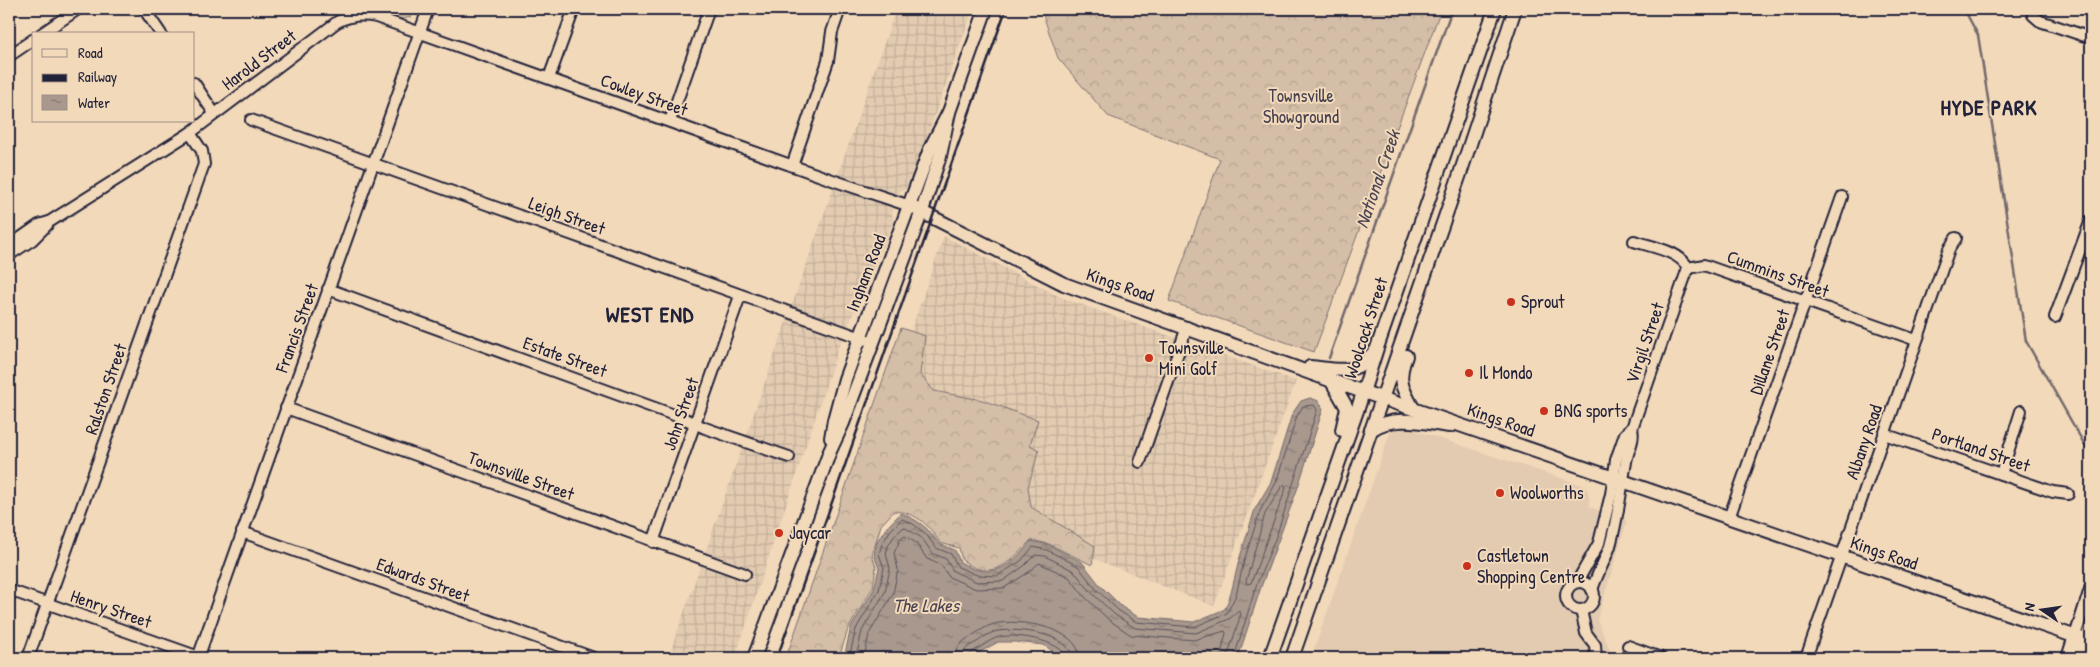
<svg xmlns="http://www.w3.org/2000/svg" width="2100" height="667" font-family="'Patrick Hand',sans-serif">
	<defs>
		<pattern id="industrial-grid" width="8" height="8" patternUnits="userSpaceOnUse" patternTransform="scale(1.25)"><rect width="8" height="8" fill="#e2cbb1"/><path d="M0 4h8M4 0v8" fill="none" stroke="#c2ae99"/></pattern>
		<pattern id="forest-crowns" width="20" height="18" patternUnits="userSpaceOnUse" patternTransform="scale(1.25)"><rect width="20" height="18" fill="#d4bea7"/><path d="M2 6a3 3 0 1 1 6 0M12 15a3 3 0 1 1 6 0" fill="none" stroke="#b6a391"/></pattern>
		<pattern id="water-ripples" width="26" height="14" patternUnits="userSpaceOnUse" patternTransform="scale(1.25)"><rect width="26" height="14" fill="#a8988d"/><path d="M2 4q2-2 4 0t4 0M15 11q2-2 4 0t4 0" fill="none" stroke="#887c74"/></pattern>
	</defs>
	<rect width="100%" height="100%" fill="#f2d9ba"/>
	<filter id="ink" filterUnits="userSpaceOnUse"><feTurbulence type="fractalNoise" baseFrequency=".02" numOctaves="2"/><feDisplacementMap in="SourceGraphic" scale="10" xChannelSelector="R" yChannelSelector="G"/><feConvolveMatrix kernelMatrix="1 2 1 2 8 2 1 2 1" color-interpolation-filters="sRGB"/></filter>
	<g filter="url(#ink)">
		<polygon fill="#e2cbb1" points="1402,427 1411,429 1582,485 1588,491 1590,507 1627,521 1597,620 1612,655 1611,658 1311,658 1391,430"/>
		<g fill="url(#industrial-grid)">
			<polygon points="896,9 973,9 909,187 900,191 892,214 894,220 839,346 735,658 668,658"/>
			<polygon points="944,236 1060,297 1296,381 1214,606 863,468"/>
		</g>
		<g fill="url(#forest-crowns)" stroke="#7b7071">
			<polygon points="373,9 414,9 411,17 402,19 377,13"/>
			<polygon points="1041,9 1441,9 1314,352 1169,301 1220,159 1108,116 1058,58"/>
			<path d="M901,328L925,336L920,374L934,391L982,400L1038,420L1030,445L1039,450L1028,487L1031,507L1095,546L1092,565L1049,544L1031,540C1017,554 1001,575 979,569C973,568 967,563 962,560L959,548L940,543C929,524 915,512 894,511L881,525L872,555L876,567L873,587L848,629L839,658H786Z"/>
		</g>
		<path fill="url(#water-ripples)" stroke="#72696c" d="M1310,398L1319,401L1323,409L1297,490L1261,587L1238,658H1062L1044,645L1015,642H998L970,658H844L851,627L874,589L879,568L874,555L877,541L886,528L901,513C918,520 929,528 939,544L955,550L960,562C966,565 972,569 978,570C1001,576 1018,557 1031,541L1049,545L1082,562L1099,584L1122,607L1138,617L1194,622L1225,609L1231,593L1239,560L1255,509L1271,482L1292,414L1301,401Z"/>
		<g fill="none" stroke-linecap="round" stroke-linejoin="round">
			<g stroke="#58515c" stroke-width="1">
				<polygon points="1285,485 1286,488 1251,583 1247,584 1246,581 1265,514 1282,486"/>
				<polyline points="849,658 856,629 879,590 884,568 879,554 882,544 890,531 902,519 913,524 926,534 936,548 951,554 958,567 977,575 997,576 1021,561 1033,547 1047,550 1078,566 1095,588 1118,610 1136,622 1194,627 1227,613 1236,595 1244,561 1260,511 1276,483 1297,416 1303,406 1314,405 1317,410 1276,537 1256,586 1234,658"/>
				<polyline points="856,658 862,631 885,592 890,568 886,554 888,546 895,535 904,527 922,538 932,553 946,559 953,571 977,582 1003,581 1024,566 1035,555 1045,556 1074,571 1091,592 1114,614 1135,628 1196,633 1229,619 1239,611 1241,614 1227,658"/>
				<polyline points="864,658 869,634 893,594 898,569 894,553 900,540 905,536 916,543 927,559 941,565 949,577 976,589 1004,588 1029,572 1039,563 1069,577 1085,597 1109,620 1131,635 1194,640 1225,631 1226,633 1220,658"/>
				<path d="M955,658C956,645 963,641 973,635C980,631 986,626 994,624C1018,618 1079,627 1080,658"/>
				<path d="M963,658C963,648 969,646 977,642C983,638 990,632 998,631C1017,628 1071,633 1072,658"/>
				<path d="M969,658C970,652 974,651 979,648C984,645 990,640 996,638C1010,632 1064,640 1066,658"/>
			</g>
			<g stroke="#72696c" stroke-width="2.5">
				<polyline points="1964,9 1978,35 2026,341 2091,456"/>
				<polyline points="1329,358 1452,9"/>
			</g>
			<defs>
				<g id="minor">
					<polyline points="144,9 161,34"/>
					<polyline points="2033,9 2033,15 2040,21 2091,38"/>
					<polyline points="41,34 78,9"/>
					<polyline points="9,56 34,39"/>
					<polyline points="549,78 574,9"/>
					<polyline points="194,83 214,113"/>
					<polyline points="251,120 867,340"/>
					<polyline points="670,121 709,9"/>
					<polyline points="792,166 828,61 832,32 840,9"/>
					<path d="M1634,241C1652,247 1680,251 1688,268"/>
					<path d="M9,246L39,225L49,222L190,133L337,22C350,15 362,14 376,17L838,182L910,206"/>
					<polyline points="9,255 32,240 47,225"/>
					<polyline points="1688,268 1704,265 1916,340"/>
					<polyline points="328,289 685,419 705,428 789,457"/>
					<polyline points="2055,317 2091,220"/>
					<polyline points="286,408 745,574"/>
					<polyline points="1884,434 2053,492 2068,494"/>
					<polyline points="1140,462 1187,327"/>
					<polyline points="2001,474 2021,411"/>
					<polyline points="1729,518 1842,197"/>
					<polyline points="242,532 594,658"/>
					<polyline points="653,542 740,296"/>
					<polyline points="1577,582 1599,543 1611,494 1616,460 1625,434 1632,428 1688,268"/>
					<circle cx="1580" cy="596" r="14"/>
					<polyline points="9,590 202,658"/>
					<path d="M1592,590C1597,574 1605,561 1610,546C1618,518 1621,490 1626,462C1628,449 1635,441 1632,428"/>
					<polyline points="1581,610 1586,633 1595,645 1596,658"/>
					<polyline points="2075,636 2091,586"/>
					<polyline points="2086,640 2091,622"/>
					<polyline points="1628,646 1661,658"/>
					<polyline points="28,658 204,164 202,151 190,133"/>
					<polyline points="198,658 428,9"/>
					<polyline points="1806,658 1949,249 1956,238"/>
				</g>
				<g id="major">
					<polyline points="910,206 1064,284 1349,387 2091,642"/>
					<path d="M1406,356C1397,379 1401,387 1413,408"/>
					<path d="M1310,367C1336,369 1355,377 1373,353"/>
					<polyline points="1331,380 1347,408 1342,430"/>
					<path d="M1371,430C1393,414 1425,423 1450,426"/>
					<polyline points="831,438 834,420 845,379 930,149 949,112 986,9"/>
					<polyline points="754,658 830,451 843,423 922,211 940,156 949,112"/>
					<polyline points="1270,658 1359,405 1377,348 1495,9"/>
					<polyline points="1292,658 1460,174 1515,9"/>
					<polyline points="2068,658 2075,636"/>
					<polyline points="2080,658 2086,640"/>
				</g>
			</defs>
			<use href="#minor" stroke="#22223b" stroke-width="14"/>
			<use href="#major" stroke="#22223b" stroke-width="16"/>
			<use href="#minor" stroke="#f2d9ba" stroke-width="10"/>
			<use href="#major" stroke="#f2d9ba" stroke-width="12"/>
			<polyline stroke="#22223b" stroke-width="2.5" points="777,658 1006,9"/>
		</g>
	</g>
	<g fill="#c8321e" stroke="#f2d9ba" stroke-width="2">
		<circle cx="1511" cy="302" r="5"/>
		<circle cx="1149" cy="358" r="5"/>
		<circle cx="1469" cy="373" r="5"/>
		<circle cx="1544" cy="411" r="5"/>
		<circle cx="1500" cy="493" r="5"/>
		<circle cx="779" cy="533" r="5"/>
		<circle cx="1467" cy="566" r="5"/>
	</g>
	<g text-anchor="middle" stroke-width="4" stroke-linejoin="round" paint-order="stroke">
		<g font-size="18" fill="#22223b" stroke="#f2d9ba">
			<text transform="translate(259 60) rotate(-37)" y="6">Harold Street</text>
			<text transform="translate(644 95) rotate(20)" y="6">Cowley Street</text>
			<text transform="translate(567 216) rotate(20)" y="6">Leigh Street</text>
			<text transform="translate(866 273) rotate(-69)" y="6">Ingham Road</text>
			<text transform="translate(1778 274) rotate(20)" y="6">Cummins Street</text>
			<text transform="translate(1120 285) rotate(19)" y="6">Kings Road</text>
			<text transform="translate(297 328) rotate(-70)" y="6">Francis Street</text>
			<text transform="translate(1366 328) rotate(-72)" y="6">Woolcock Street</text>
			<text transform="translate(1645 343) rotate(-71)" y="6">Virgil Street</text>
			<text transform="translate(1770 352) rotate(-71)" y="6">Dillane Street</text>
			<text transform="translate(565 357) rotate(20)" y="6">Estate Street</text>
			<text transform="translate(106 389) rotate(-71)" y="6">Ralston Street</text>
			<text transform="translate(681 414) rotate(-71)" y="6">John Street</text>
			<text transform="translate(1501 420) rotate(19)" y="6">Kings Road</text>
			<text transform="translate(1864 442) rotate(-71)" y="6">Albany Road</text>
			<text transform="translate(1981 450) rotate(19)" y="6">Portland Street</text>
			<text transform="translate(521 476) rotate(20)" y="6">Townsville Street</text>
			<text transform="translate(1884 553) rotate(19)" y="6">Kings Road</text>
			<text transform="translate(423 580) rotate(20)" y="6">Edwards Street</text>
			<text transform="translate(111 609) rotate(19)" y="6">Henry Street</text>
		</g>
		<g font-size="18" fill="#464151" stroke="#f2d9ba">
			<text x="1301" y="102">Townsville<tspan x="1301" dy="21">Showground</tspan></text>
		</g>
		<g font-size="18" fill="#22223b" stroke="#f2d9ba" text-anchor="start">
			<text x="1521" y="308">Sprout</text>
			<text x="1159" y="354">Townsville<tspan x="1159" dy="21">Mini Golf</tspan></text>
			<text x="1479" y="379">Il Mondo</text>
			<text x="1554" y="417">BNG sports</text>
			<text x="1510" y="499">Woolworths</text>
			<text x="789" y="539">Jaycar</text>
			<text x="1477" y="562">Castletown<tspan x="1477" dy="21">Shopping Centre</tspan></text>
		</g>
		<g font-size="19" font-style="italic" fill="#4a4554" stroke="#f2d9ba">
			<text transform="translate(1377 179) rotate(-71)" y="7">National Creek</text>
			<text x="926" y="612">The Lakes</text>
		</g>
		<g font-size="22" font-weight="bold" letter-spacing="1" fill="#22223b" stroke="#f2d9ba">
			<text x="1989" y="115">HYDE PARK</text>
			<text x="650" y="322">WEST END</text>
		</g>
	</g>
	<rect width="2100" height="667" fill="none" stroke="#f2d9ba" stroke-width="30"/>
	<rect x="15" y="15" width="2070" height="637" fill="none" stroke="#22223b" stroke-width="2" filter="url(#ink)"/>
	<rect x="32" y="32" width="162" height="90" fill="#f2d9ba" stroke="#9f9087"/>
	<rect x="42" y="49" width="25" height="8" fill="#f2d9ba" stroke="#9f9087"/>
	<text x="78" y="58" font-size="15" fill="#22223b">Road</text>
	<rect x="42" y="74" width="25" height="8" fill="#22223b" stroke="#9f9087"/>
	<text x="78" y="82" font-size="15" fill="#22223b">Railway</text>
	<rect x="42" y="95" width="25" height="15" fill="url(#water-ripples)" stroke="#9f9087"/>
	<text x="78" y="108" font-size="15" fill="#22223b">Water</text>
	<g transform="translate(2042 610) rotate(283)" stroke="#f2d9ba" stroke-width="4" paint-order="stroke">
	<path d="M0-4L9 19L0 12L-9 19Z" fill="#22223b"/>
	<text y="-8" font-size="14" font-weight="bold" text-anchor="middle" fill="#22223b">N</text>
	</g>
</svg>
